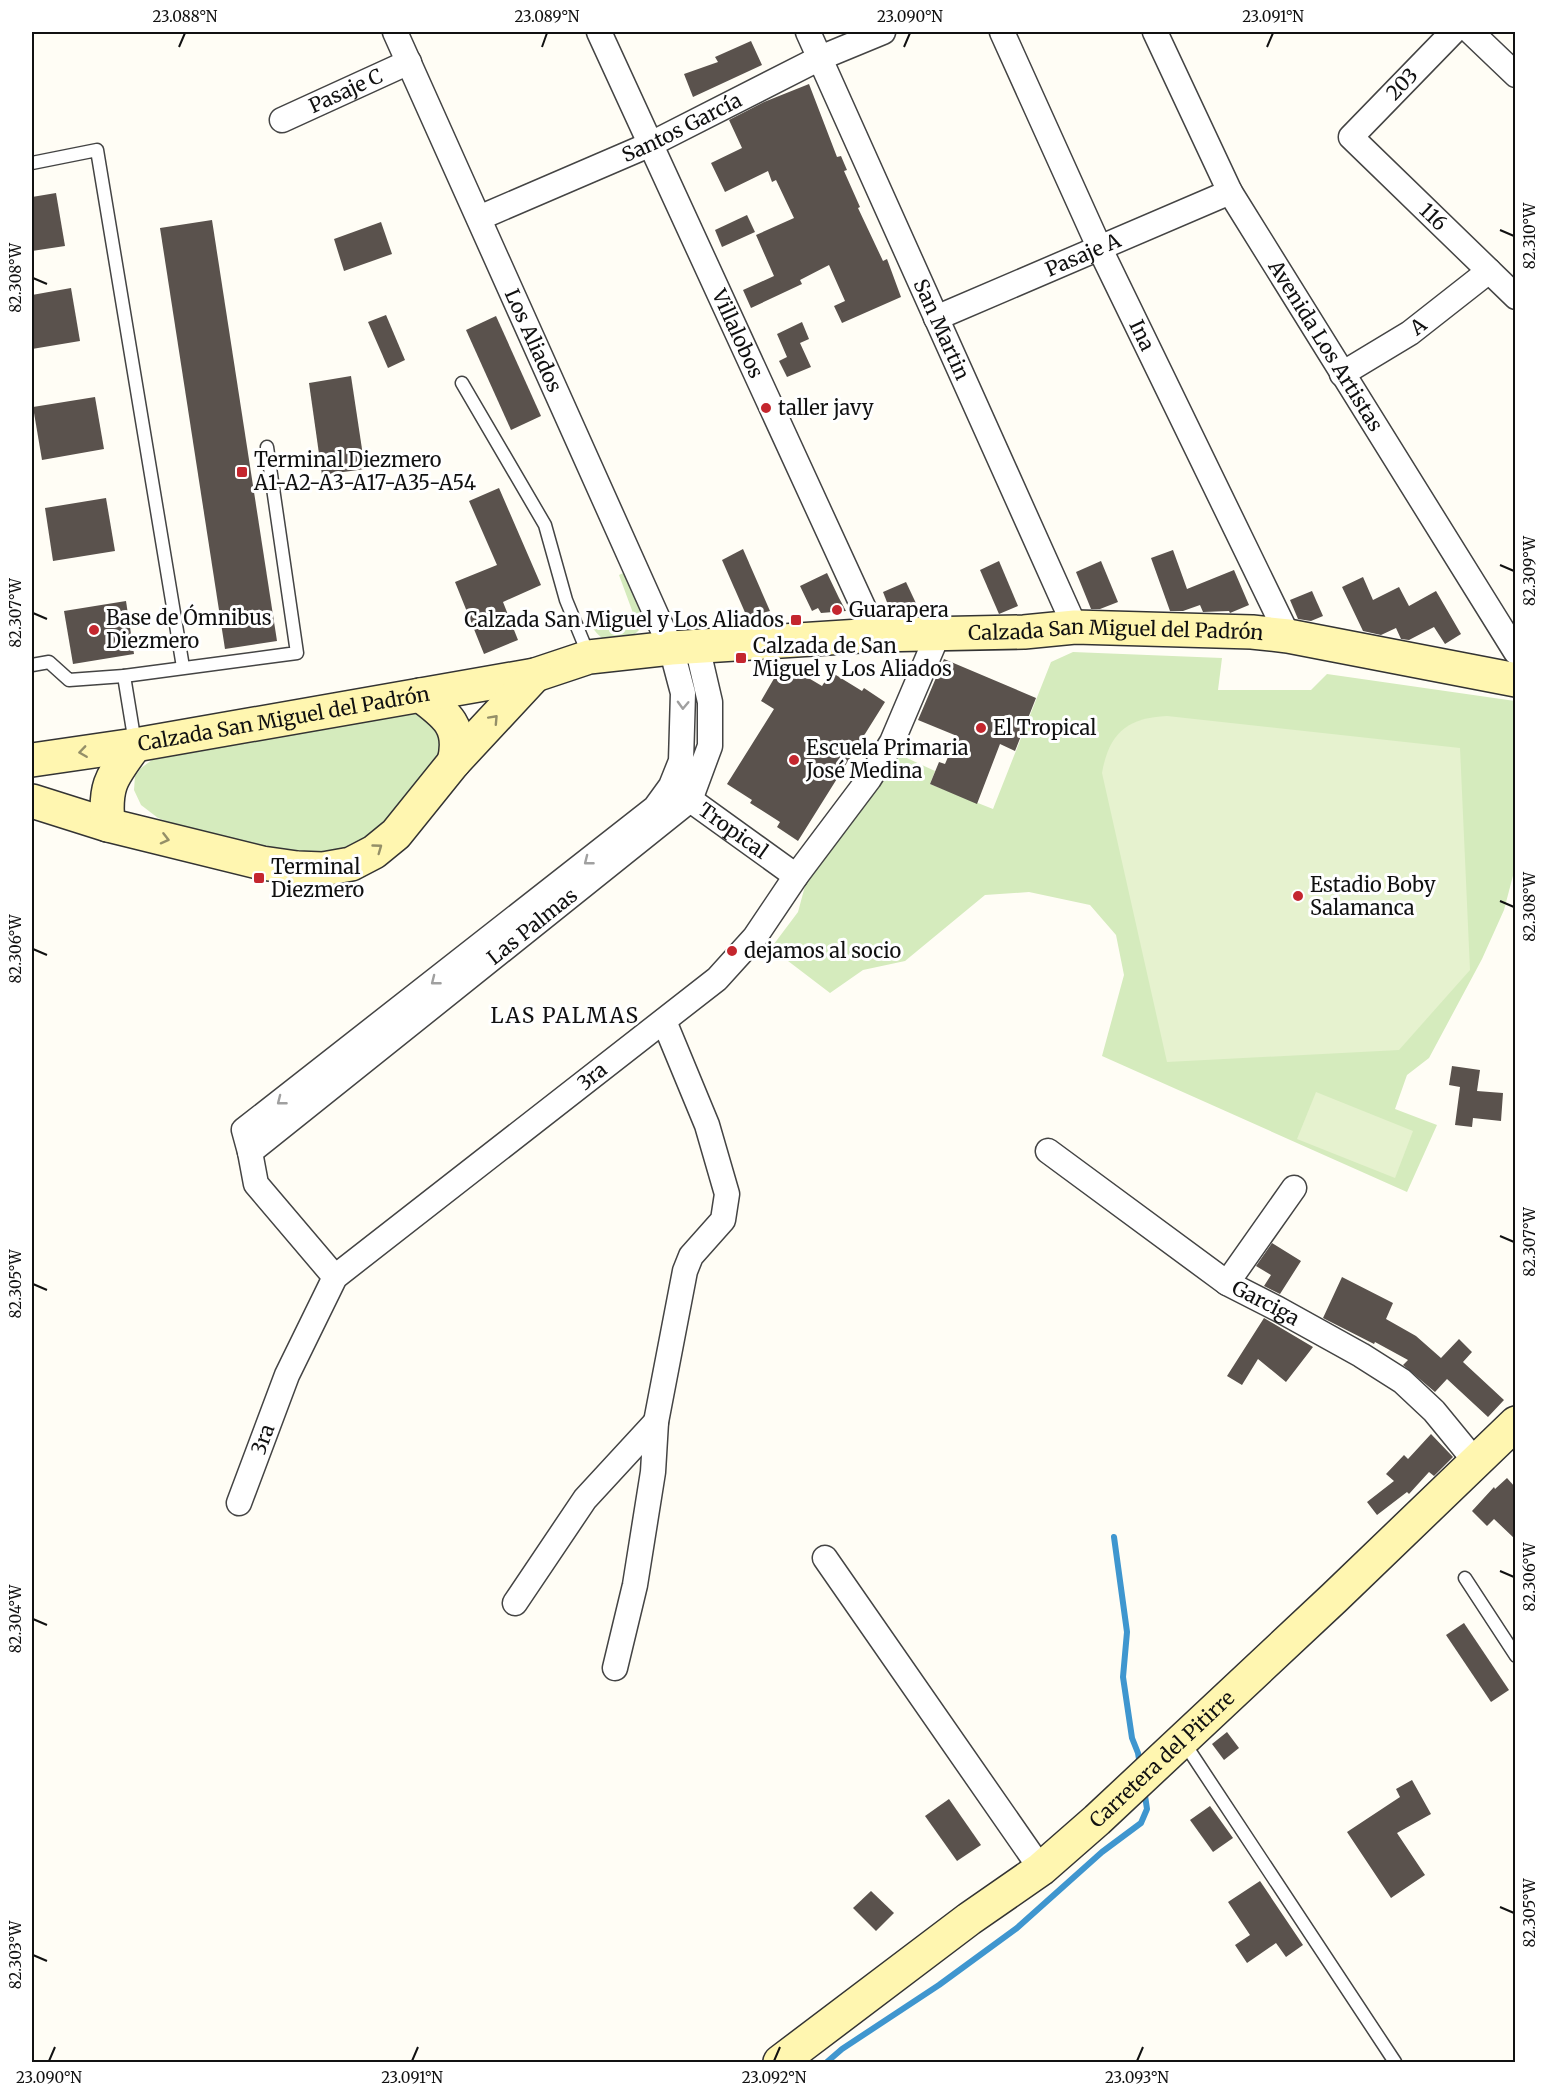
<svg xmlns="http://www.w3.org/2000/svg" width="1547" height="2094" font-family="Merriweather,serif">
	<rect width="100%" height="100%" fill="#fffdf5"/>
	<g fill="#d5ebbd">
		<path d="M629,570C634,583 645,608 644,620C641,637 615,646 602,638C598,635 595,631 592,627L633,613L619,575Z"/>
		<polygon points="1073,652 1222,658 1218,690 1311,690 1327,674 1515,701 1514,852 1515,868 1504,910 1482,959 1429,1058 1407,1075 1395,1109 1437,1125 1407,1192 1102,1056 1124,975 1116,935 1090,905 1029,892 985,895 905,961 863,970 830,993 771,948 798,912 808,875 896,753 935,771 930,784 993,809 1051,662"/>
		<polygon points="407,714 426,714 442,726 444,754 362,848 323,858 236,848 158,818 141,805 134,790 135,776 141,768 152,760"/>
	</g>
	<g fill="#e6f2cf">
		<path d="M1167,716L1460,748L1470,970L1399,1050L1167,1062L1102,773C1109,733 1127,718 1167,716Z"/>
		<polygon points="1316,1092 1413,1131 1395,1178 1297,1139"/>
	</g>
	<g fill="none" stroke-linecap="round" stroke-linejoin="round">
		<g stroke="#3f96cf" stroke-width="6">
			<polyline points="1114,1537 1127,1632 1123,1677 1132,1738 1138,1753 1140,1765"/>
			<polyline points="827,2062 842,2049 939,1985 1017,1928 1102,1852 1141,1823 1147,1809 1144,1789"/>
		</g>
	</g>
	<g fill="#5a524d">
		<polygon points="751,41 762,65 693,97 684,74 718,62 715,57"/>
		<polygon points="809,84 837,157 841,156 847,170 844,171 860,207 858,208 883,261 887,259 901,297 842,323 834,306 845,301 829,265 800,280 802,284 751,308 743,290 774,276 756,235 794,218 776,180 772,182 768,171 725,192 711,163 742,148 729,120 764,102"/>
		<polygon points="56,193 65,246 32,251 32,197"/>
		<polygon points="747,215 755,232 722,247 715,230"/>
		<polygon points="212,220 277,641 225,649 160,228"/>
		<polygon points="381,222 392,254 344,271 334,239"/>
		<polygon points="71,288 80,341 32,349 32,295"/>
		<polygon points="386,315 405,360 388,368 368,322"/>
		<polygon points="496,316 541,416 511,430 466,330"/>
		<polygon points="802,322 809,339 800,343 811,367 787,377 779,361 787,357 777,334"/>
		<polygon points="351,376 365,469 322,475 309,383"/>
		<polygon points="95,397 104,449 42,460 33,407"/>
		<polygon points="499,488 541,585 503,602 518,640 484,654 455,582 497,565 469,501"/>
		<polygon points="106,498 115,551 53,561 45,508"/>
		<polygon points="743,549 770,611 747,617 722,560"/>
		<polygon points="1173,550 1187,589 1234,570 1249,605 1230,613 1229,611 1203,612 1200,605 1183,611 1170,611 1151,558"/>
		<polygon points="999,561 1018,606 999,614 980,570"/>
		<polygon points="1101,561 1118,602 1100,609 1091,609 1076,572"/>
		<polygon points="827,573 839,598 846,611 821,613 818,608 812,611 800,586"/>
		<polygon points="1363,577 1373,600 1399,587 1409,606 1436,591 1461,634 1445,644 1434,627 1409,640 1401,639 1396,628 1381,635 1363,631 1342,587"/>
		<polygon points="906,582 921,614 892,615 883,592"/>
		<polygon points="1312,591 1323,616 1311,621 1298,619 1290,600"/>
		<polygon points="126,601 134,654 73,664 64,611"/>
		<polygon points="944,659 1036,698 1015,751 1000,744 977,804 930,784 939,762 945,764 957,736 918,720"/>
		<polygon points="783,663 822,686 831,672 862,691 864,688 885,702 798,841 777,827 780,822 750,803 752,800 727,784 774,709 761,701"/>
		<polygon points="1452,1066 1480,1070 1477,1091 1503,1093 1501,1121 1473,1118 1472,1127 1455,1125 1460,1087 1449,1085"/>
		<polygon points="1272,1243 1301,1261 1280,1294 1264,1286 1271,1275 1256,1266"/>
		<polygon points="1342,1277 1393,1303 1386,1319 1416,1336 1441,1358 1459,1339 1472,1352 1463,1362 1504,1400 1488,1417 1447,1379 1435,1392 1403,1365 1408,1360 1375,1342 1374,1344 1323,1318"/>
		<polygon points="1264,1318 1313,1347 1286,1382 1258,1359 1242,1385 1227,1376"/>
		<polygon points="1431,1434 1453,1457 1434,1476 1429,1472 1409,1494 1407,1492 1377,1515 1367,1502 1394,1481 1386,1474 1404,1455 1408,1459"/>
		<polygon points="1507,1478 1515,1487 1515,1539 1494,1519 1487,1526 1472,1511 1494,1487 1495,1489"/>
		<polygon points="1464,1623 1509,1690 1491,1702 1446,1635"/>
		<polygon points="1227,1732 1239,1748 1224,1760 1212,1744"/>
		<polygon points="1412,1780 1431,1814 1397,1833 1425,1875 1391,1898 1347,1832 1400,1797 1396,1789"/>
		<polygon points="949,1799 981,1845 957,1861 925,1816"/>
		<polygon points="1210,1806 1233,1838 1213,1852 1190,1820"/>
		<polygon points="1260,1881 1303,1945 1286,1957 1276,1943 1247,1963 1235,1945 1250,1935 1228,1902"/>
		<polygon points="871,1891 894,1913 876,1931 853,1908"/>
	</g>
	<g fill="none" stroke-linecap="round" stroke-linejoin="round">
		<defs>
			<g id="service">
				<polyline points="32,163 97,150 183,667"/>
				<polyline points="462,383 545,525 566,600 589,656"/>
				<polyline points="32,665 49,662 69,680 124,676 297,653 267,447"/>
				<polyline points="124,676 135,743"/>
				<polyline points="1465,1578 1516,1656"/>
				<polyline points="1183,1741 1395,2062"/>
			</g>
			<g id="minor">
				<path id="s1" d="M395,32L671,648L683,693L681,761L671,786L655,808L244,1130L250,1152L690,800L710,746V702L697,646"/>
				<path id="s2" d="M599,32L876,635"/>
				<path id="s3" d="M808,32L1075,627"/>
				<path id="s4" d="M1002,32L1100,249L1288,636"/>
				<path id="s5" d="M1155,32L1230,192L1516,652"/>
				<path id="s6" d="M1453,32L1351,137L1516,297"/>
				<polyline points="1471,32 1516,75"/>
				<path id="s7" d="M282,120L409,62"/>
				<path id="s8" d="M479,218L651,144L820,58L883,32"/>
				<path id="s9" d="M936,318L1230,192"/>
				<path id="s10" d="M1342,374L1410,333L1489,271"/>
				<path id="s11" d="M678,791L796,876"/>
				<path id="s12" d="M1048,1151L1227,1283L1278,1309L1361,1355L1402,1381L1434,1411L1475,1461"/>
				<polyline points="250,1152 256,1184 335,1277"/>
				<polyline points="1227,1283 1294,1188"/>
				<path id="s13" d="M239,1503L287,1375L335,1277L717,979L755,937L796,876L869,779L892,742L938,634"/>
				<polyline points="825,1558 1041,1869"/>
				<polyline points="515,1603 585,1499 656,1422"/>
				<polyline points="615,1668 635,1585 653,1472 656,1422 685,1271 691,1256 723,1220 727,1194 707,1125 664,1021"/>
			</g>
			<g id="secondary">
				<path d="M420,695C447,715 463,727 454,762"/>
				<path id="s14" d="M32,760L135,745L535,675L589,657L671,648L876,635L1024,632L1075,627L1252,632L1288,636L1516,680"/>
				<polyline points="32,801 108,825 262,863 297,868 323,869 351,864 374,852 396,834 454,762 535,675"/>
				<path d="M108,825C104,784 112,777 135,745"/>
				<path id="s15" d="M780,2062L969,1919L1041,1869L1097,1820L1334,1598L1516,1423"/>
			</g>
		</defs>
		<use href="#service" stroke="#444" stroke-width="15"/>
		<use href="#minor" stroke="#444" stroke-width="27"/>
		<use href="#secondary" stroke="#333" stroke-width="36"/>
		<use href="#service" stroke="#fff" stroke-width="12"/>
		<use href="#minor" stroke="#fff" stroke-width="24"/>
		<use href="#secondary" stroke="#fff6b0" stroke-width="33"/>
	</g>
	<defs><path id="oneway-chevron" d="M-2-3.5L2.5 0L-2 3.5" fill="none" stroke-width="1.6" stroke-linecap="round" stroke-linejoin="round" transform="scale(1.5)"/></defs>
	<g stroke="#a0a0a0">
		<use href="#oneway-chevron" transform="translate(683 705) rotate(92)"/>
		<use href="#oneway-chevron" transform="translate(588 861) rotate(142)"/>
		<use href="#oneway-chevron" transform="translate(435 981) rotate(142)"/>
		<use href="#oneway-chevron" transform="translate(281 1101) rotate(142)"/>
	</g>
	<g stroke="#948f68">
		<use href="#oneway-chevron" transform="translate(494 719) rotate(-47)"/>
		<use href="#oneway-chevron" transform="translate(83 752) rotate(172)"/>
		<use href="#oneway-chevron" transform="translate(165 839) rotate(14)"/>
		<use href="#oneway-chevron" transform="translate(378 848) rotate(-36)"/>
	</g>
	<path fill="none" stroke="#111" stroke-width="2" d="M179,47L185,33M542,47L547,33M904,47L910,33M1267,47L1273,33M1500,230L1514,236M33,278L47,284M1500,565L1514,571M33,613L47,619M1500,901L1514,907M33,949L47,955M1500,1236L1514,1242M33,1284L47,1290M1500,1571L1514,1577M33,1619L47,1625M1500,1907L1514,1913M33,1955L47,1961M49,2061L55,2047M412,2061L418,2047M774,2061L780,2047M1137,2061L1143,2047"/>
	<g fill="#c4262e" stroke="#fff" stroke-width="2">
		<circle cx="766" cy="408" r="6"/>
		<rect x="236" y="466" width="12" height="12" rx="3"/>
		<circle cx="837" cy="610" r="6"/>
		<rect x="790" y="614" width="12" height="12" rx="3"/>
		<circle cx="94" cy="630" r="6"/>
		<rect x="735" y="652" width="12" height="12" rx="3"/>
		<circle cx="981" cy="728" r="6"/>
		<circle cx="794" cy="760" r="6"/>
		<rect x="253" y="872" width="12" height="12" rx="3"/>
		<circle cx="1298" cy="896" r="6"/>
		<circle cx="732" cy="951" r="6"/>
	</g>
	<g text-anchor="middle" stroke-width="6" stroke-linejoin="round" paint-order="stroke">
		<g font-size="20" fill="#111" stroke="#fff">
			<text transform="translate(1402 84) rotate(-46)" y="7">203</text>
			<text dy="7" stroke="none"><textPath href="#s7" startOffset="70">Pasaje C</textPath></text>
			<text dy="7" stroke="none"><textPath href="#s8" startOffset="222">Santos García</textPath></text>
			<text dy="7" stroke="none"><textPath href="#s6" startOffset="261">116</textPath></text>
			<text dy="7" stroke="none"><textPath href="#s9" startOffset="160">Pasaje A</textPath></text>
			<text dy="7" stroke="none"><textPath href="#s10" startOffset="90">A</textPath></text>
			<text dy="7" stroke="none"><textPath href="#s3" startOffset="326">San Martin</textPath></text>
			<text dy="7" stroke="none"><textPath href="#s2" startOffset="332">Villalobos</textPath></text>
			<text dy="7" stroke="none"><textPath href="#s4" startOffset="334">Ina</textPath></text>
			<text dy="7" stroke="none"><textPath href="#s1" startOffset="338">Los Aliados</textPath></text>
			<text dy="7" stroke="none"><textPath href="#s5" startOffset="358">Avenida Los Artistas</textPath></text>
			<text dy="7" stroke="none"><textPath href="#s14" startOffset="1095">Calzada San Miguel del Padrón</textPath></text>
			<text dy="7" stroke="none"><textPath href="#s14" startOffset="255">Calzada San Miguel del Padrón</textPath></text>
			<text dy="7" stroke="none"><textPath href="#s11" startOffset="68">Tropical</textPath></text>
			<text dy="7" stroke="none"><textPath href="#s1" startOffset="1750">Las Palmas</textPath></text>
			<text dy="7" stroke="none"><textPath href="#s13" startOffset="572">3ra</textPath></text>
			<text dy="7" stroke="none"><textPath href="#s12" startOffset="266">Garciga</textPath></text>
			<text dy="7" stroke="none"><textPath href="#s13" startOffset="68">3ra</textPath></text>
			<text dy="7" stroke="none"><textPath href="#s15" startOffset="488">Carretera del Pitirre</textPath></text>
		</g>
		<g font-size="20" fill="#111" stroke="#fff" text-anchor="start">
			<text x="778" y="415">taller javy</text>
			<text x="254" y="467">Terminal Diezmero<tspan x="254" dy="23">A1-A2-A3-A17-A35-A54</tspan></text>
			<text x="849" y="617">Guarapera</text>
			<text x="106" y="625">Base de Ómnibus<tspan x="106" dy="23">Diezmero</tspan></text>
			<text x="784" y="627" text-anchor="end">Calzada San Miguel y Los Aliados</text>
			<text x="753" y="653">Calzada de San<tspan x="753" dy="23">Miguel y Los Aliados</tspan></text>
			<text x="993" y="735">El Tropical</text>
			<text x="806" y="755">Escuela Primaria<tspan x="806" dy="23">José Medina</tspan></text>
			<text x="271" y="874">Terminal<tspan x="271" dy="23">Diezmero</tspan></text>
			<text x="1310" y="892">Estadio Boby<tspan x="1310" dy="23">Salamanca</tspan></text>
			<text x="744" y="958">dejamos al socio</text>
		</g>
		<g font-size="21" letter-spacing="1.5" fill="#111" stroke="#fff">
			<text x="565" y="1023">LAS PALMAS</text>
		</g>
	</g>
	<rect width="1547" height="2094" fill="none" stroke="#ffffff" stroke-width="66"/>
	<rect x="33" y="33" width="1481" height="2028" fill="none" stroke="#111" stroke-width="2"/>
	<g font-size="15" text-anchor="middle" fill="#111">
		<text x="185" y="22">23.088°N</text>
		<text x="547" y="22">23.089°N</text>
		<text x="910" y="22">23.090°N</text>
		<text x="1273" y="22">23.091°N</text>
		<text transform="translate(1530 236) rotate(-90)" y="5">82.310°W</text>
		<text transform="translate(16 278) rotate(-90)" y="5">82.308°W</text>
		<text transform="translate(1530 571) rotate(-90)" y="5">82.309°W</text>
		<text transform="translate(16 613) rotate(-90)" y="5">82.307°W</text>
		<text transform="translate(1530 907) rotate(-90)" y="5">82.308°W</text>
		<text transform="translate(16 949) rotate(-90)" y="5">82.306°W</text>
		<text transform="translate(1530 1242) rotate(-90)" y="5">82.307°W</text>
		<text transform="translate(16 1284) rotate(-90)" y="5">82.305°W</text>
		<text transform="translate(1530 1577) rotate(-90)" y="5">82.306°W</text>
		<text transform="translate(16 1619) rotate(-90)" y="5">82.304°W</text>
		<text transform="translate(1530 1913) rotate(-90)" y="5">82.305°W</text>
		<text transform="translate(16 1955) rotate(-90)" y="5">82.303°W</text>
		<text x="49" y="2083">23.090°N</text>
		<text x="412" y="2083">23.091°N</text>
		<text x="774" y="2083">23.092°N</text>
		<text x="1137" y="2083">23.093°N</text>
	</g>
</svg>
